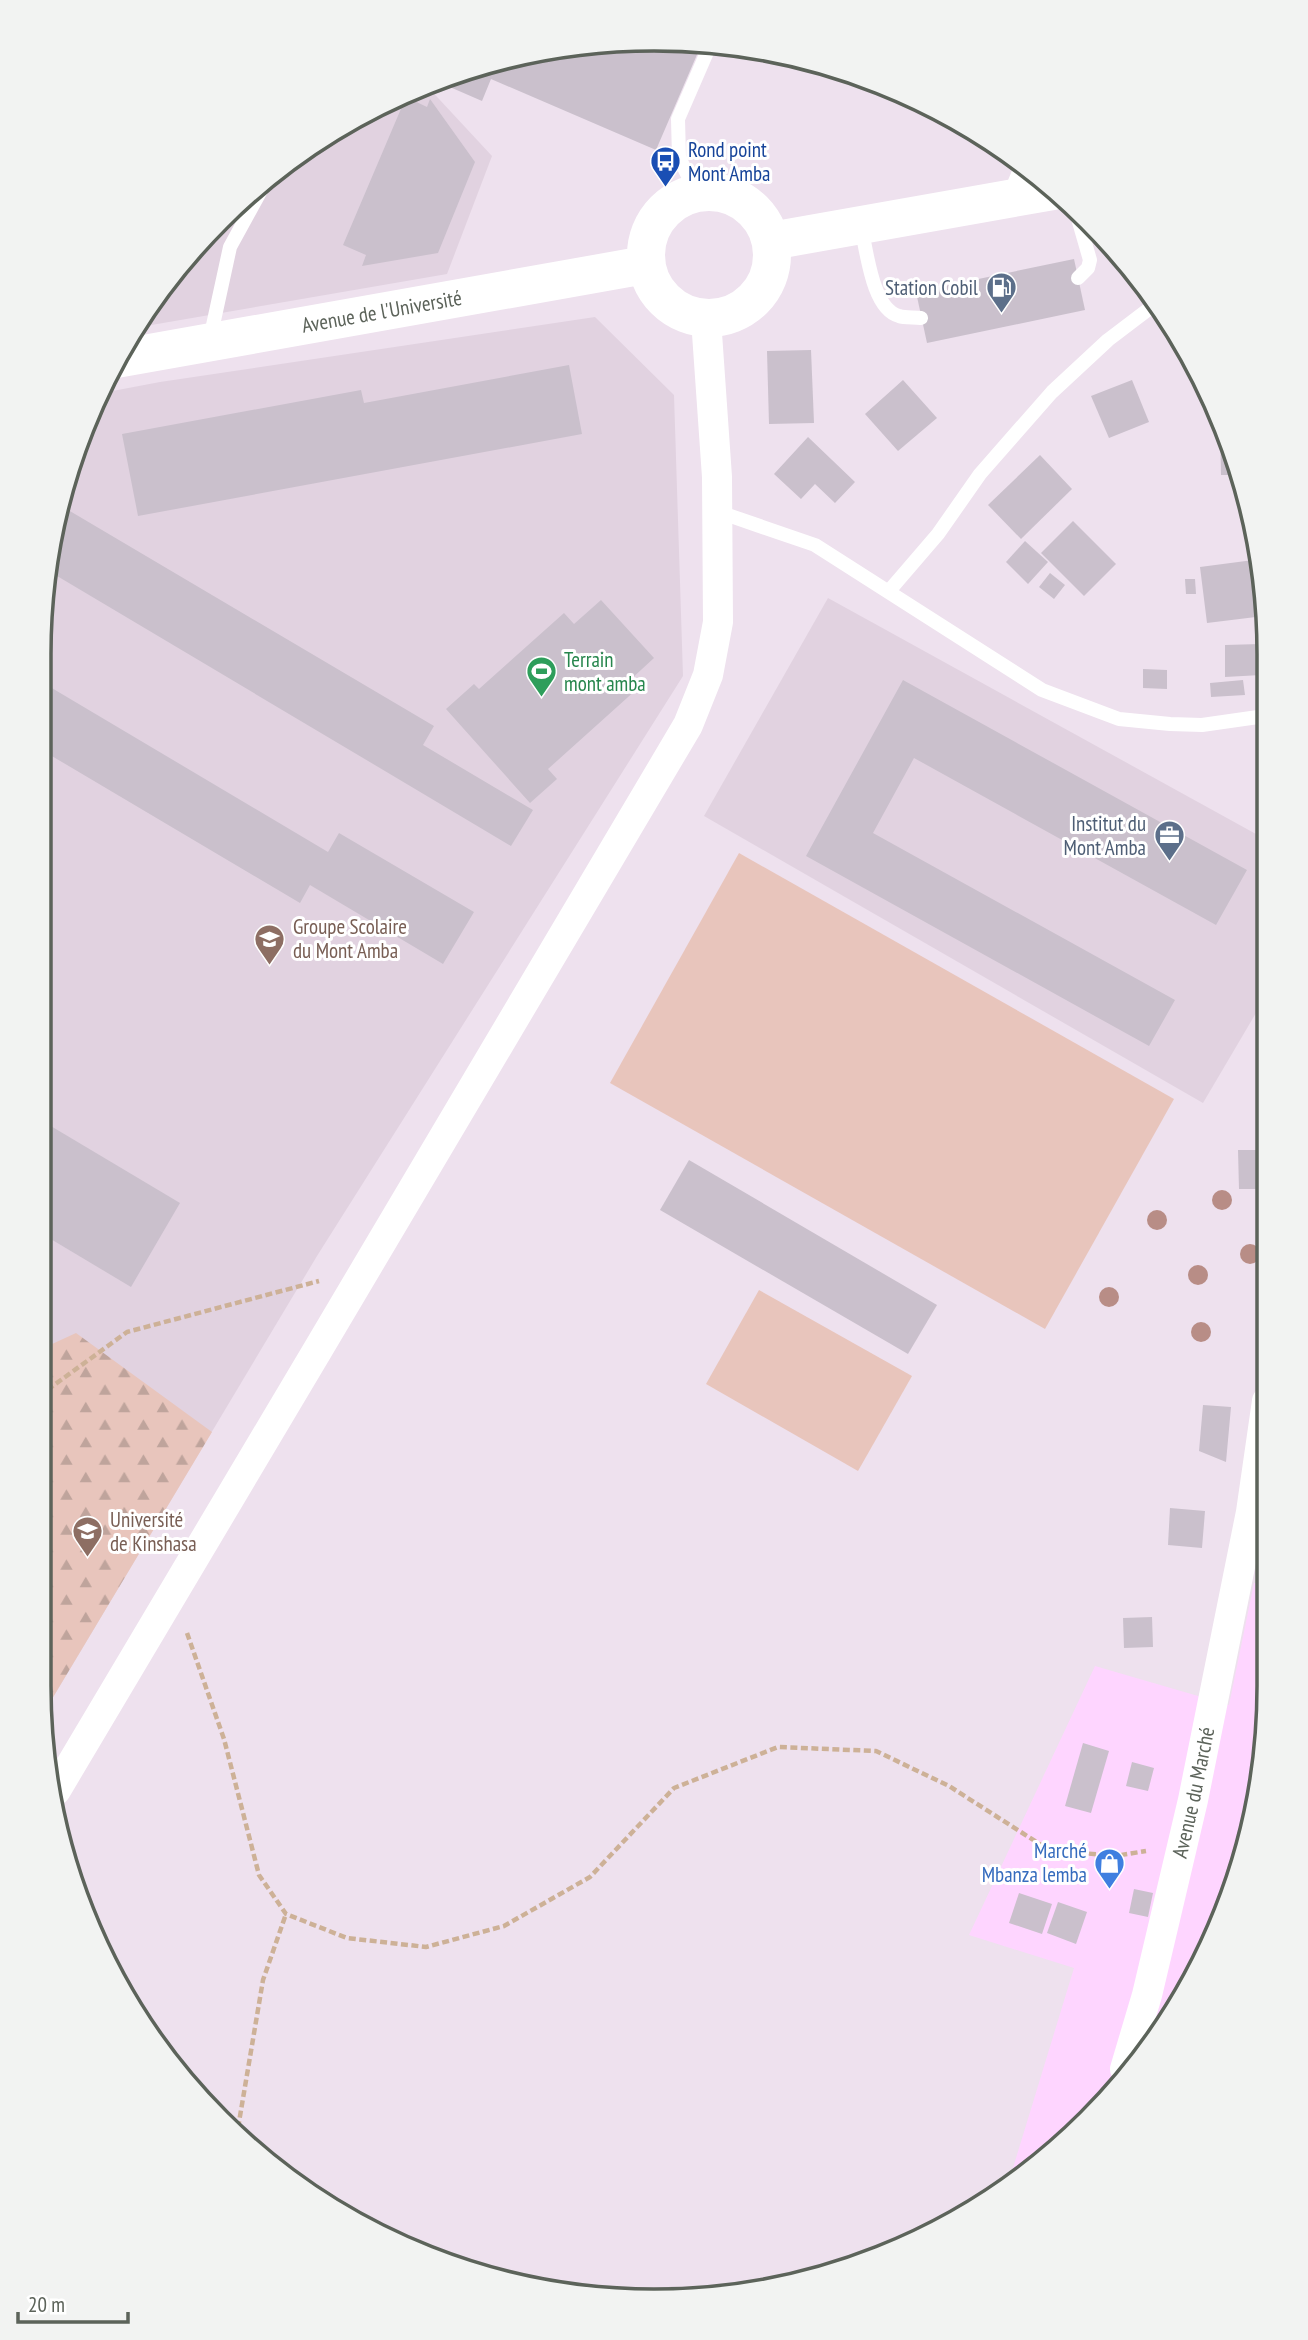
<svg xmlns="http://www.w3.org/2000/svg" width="1308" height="2340" font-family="'PT Sans Narrow',sans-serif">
	<defs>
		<pattern id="forest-firs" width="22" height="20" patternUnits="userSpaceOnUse" patternTransform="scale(1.75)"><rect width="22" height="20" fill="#e8c5bc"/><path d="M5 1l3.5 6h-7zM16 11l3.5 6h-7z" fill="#bfa49c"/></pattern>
	</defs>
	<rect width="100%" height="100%" fill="#eee1ee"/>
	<polygon fill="#fed5ff" points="1254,1583 1268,1585 1268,1726 1248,1846 1187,1994 1060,2149 1009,2181 1074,1968 969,1935 1095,1666 1229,1705"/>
	<g fill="#e1d2e0">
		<polygon points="426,85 492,156 447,274 134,328 192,248 280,165 382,102"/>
		<polygon points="595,317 674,395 683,676 317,1256 43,1714 39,1686 40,614 60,494 102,393 160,382"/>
		<polygon points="828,598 1265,839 1266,996 1203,1103 704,816"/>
	</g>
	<polygon fill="url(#forest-firs)" points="76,1333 212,1432 43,1714 39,1686 39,1350"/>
	<g fill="#e8c5bc">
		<polygon points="739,853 1174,1099 1045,1329 610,1083"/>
		<polygon points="759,1290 912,1376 858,1471 706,1384"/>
	</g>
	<g fill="#cac0cc">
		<polygon points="614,40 702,43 656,150 491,79 482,101 436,81 495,59"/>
		<polygon points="406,97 427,107 430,99 475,162 438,253 362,266 366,255 343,245"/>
		<polygon points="1074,259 1085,310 927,343 916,292"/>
		<polygon points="811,350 814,423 769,424 767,351"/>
		<polygon points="569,365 582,434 138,516 122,434 361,390 364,403"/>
		<polygon points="903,380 937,418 898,451 865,414"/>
		<polygon points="1132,380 1149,422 1109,438 1091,396"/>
		<polygon points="1220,422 1237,456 1241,475 1221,475"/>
		<polygon points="808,437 855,482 835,503 815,484 801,499 774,474"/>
		<polygon points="1040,455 1072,489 1021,539 988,505"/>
		<polygon points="58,504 434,726 423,745 533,810 511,846 47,570"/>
		<polygon points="1073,521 1116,564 1084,596 1041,553"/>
		<polygon points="1025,541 1048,562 1028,584 1006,562"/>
		<polygon points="1261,559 1264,574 1264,616 1207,623 1200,567"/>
		<polygon points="1050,573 1065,585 1054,599 1039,587"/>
		<polygon points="1185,579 1195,579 1196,594 1186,594"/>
		<polygon points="601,600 654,658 629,681 637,689 548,769 557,779 530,803 446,709 474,684 479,689 564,613 574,624"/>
		<polygon points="1260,644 1261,675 1225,677 1225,645"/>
		<polygon points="1143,669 1167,670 1167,689 1143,688"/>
		<polygon points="903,680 1247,870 1216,925 914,758 873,833 1175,1000 1149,1046 806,856"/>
		<polygon points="1243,680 1245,695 1211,697 1210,683"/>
		<polygon points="40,681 328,852 339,833 474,912 443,964 310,885 300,903 40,749"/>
		<polygon points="39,1119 180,1203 131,1287 39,1232"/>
		<polygon points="1238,1150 1264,1150 1264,1189 1239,1189"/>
		<polygon points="689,1160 937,1305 908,1354 660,1210"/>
		<polygon points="1203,1405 1231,1407 1226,1462 1199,1451"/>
		<polygon points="1170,1508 1205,1511 1202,1548 1168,1545"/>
		<polygon points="1152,1617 1153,1647 1124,1648 1123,1618"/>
		<polygon points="1083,1743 1109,1751 1091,1813 1065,1806"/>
		<polygon points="1132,1762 1154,1768 1148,1791 1126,1786"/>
		<polygon points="1233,1860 1242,1862 1215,1926 1213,1925"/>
		<polygon points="1134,1889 1153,1893 1148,1917 1129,1913"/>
		<polygon points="1019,1893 1052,1904 1042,1934 1009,1923"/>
		<polygon points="1058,1902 1087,1912 1076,1944 1047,1933"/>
	</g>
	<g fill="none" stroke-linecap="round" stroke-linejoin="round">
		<g stroke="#cdb197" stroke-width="4.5" stroke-dasharray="7 3.5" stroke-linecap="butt">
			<polyline points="39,1396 127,1332 319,1281"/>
			<polyline points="187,1633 224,1739 259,1875 286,1914 347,1938 426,1947 504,1926 590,1877 674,1788 778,1747 876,1751 949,1786 1049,1850 1115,1856 1146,1851"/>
			<polyline points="238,2128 263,1980 286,1914"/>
		</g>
		<g stroke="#fff" stroke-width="14">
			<polyline points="696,193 679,157 678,119 711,43"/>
			<polyline points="1010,194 1021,167"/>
			<polyline points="1075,208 1090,260 1088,268 1078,278"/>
			<path d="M861,227C867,251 872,309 899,316C905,318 914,317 921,318"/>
			<polyline points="210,339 230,247 270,174"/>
			<polyline points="716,511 815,545 1042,690 1119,719 1170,724 1202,725 1265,716"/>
			<polyline points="889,591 938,534 980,474 1052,392 1108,340 1158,302"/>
		</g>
		<g stroke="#fff" stroke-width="30">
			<path d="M56,1790C267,1435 478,1081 688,725L708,675L718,622L717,477L706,319"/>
			<path id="s1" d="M1125,2069L1147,1995L1193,1800L1251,1512L1267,1401"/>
		</g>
		<g stroke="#fff" stroke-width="38">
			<circle cx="709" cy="255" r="63"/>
			<polyline points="771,241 1053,191"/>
			<path id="s2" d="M116,359L645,265"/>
		</g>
	</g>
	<g fill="#b88d86">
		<circle cx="1222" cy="1200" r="10"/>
		<circle cx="1157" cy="1220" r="10"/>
		<circle cx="1250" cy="1254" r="10"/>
		<circle cx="1198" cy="1275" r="10"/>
		<circle cx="1109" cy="1297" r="10"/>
		<circle cx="1201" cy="1332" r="10"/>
	</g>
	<defs>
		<symbol id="bus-pin" viewBox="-11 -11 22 30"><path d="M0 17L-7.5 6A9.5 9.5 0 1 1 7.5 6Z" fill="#1a4fb4" stroke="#fff"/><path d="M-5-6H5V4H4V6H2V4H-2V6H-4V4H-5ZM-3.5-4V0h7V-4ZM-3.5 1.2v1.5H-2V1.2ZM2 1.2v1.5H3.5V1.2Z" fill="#fff"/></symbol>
		<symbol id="fuel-pin" viewBox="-11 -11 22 30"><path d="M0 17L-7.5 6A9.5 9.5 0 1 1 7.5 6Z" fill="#5c6f8a" stroke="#fff"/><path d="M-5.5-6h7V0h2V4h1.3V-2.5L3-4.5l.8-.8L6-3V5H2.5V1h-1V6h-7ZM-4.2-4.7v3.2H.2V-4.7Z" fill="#fff"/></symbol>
		<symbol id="stadium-pin" viewBox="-11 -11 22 30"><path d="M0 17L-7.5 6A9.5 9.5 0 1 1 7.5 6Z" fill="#2e9e5b" stroke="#fff"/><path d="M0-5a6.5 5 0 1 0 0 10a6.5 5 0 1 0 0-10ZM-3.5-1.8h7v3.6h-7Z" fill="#fff"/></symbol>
		<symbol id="office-pin" viewBox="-11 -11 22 30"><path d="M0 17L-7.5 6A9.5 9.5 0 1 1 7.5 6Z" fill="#5c6f8a" stroke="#fff"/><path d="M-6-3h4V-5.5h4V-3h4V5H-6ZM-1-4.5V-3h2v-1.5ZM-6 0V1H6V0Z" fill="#fff"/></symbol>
		<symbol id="school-pin" viewBox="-11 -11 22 30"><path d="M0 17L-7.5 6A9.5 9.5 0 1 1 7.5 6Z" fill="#8d6e63" stroke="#fff"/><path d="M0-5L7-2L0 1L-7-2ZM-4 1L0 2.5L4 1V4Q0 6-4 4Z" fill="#fff"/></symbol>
		<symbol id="university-pin" viewBox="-11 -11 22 30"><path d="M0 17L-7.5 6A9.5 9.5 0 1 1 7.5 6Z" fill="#8d6e63" stroke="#fff"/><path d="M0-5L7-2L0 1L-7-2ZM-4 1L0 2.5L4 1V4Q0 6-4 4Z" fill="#fff"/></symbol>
		<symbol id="shop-pin" viewBox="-11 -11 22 30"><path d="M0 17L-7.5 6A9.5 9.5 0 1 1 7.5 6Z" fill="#3f7fe0" stroke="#fff"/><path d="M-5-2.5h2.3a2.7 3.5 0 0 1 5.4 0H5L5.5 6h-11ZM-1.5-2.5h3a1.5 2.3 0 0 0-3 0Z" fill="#fff"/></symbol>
	</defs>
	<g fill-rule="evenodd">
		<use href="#bus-pin" x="648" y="144" width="35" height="47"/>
		<use href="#fuel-pin" x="984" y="270" width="35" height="47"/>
		<use href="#stadium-pin" x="524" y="654" width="35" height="47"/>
		<use href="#office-pin" x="1152" y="818" width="35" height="47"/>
		<use href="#school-pin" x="252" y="922" width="35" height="47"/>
		<use href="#university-pin" x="70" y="1514" width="35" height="47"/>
		<use href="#shop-pin" x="1092" y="1846" width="35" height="47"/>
	</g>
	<g text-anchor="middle" stroke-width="6" stroke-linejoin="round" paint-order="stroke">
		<g font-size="21" fill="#164399" stroke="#fff" text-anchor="start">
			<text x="688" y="157">Rond point<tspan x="688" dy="24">Mont Amba</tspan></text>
		</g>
		<g font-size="21" fill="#4e5e75" stroke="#fff" text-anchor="end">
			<text x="978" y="295">Station Cobil</text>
			<text x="1146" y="831">Institut du<tspan x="1146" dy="24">Mont Amba</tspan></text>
		</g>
		<g font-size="21" fill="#5c635a" stroke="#fff">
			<text dy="7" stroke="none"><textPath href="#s2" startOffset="270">Avenue de l'Université</textPath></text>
			<text dy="7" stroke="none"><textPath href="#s1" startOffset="285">Avenue du Marché</textPath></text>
		</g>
		<g font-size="21" fill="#27864d" stroke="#fff" text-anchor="start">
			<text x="564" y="667">Terrain<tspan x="564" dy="24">mont amba</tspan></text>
		</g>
		<g font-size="21" fill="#785e54" stroke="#fff" text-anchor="start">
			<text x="293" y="934">Groupe Scolaire<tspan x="293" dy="24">du Mont Amba</tspan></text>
			<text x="110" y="1527">Université<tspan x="110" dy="24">de Kinshasa</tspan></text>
		</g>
		<g font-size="21" fill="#366cbe" stroke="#fff" text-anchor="end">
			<text x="1087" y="1858">Marché<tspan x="1087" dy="24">Mbanza lemba</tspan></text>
		</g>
	</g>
	<path d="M0 0H1308V2340H0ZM654 51H654A603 603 0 0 1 1257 654V1686A603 603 0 0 1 654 2289H654A603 603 0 0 1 51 1686V654A603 603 0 0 1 654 51Z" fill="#f2f3f2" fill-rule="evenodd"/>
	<path fill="none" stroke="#5c635a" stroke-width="3.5" d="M654 51H654A603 603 0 0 1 1257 654V1686A603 603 0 0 1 654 2289H654A603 603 0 0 1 51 1686V654A603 603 0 0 1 654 51Z"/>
	<path d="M18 2312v10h110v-10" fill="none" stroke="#5c635a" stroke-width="3.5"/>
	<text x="28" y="2312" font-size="21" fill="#5c635a" stroke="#ffffff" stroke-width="5" paint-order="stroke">20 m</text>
</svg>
